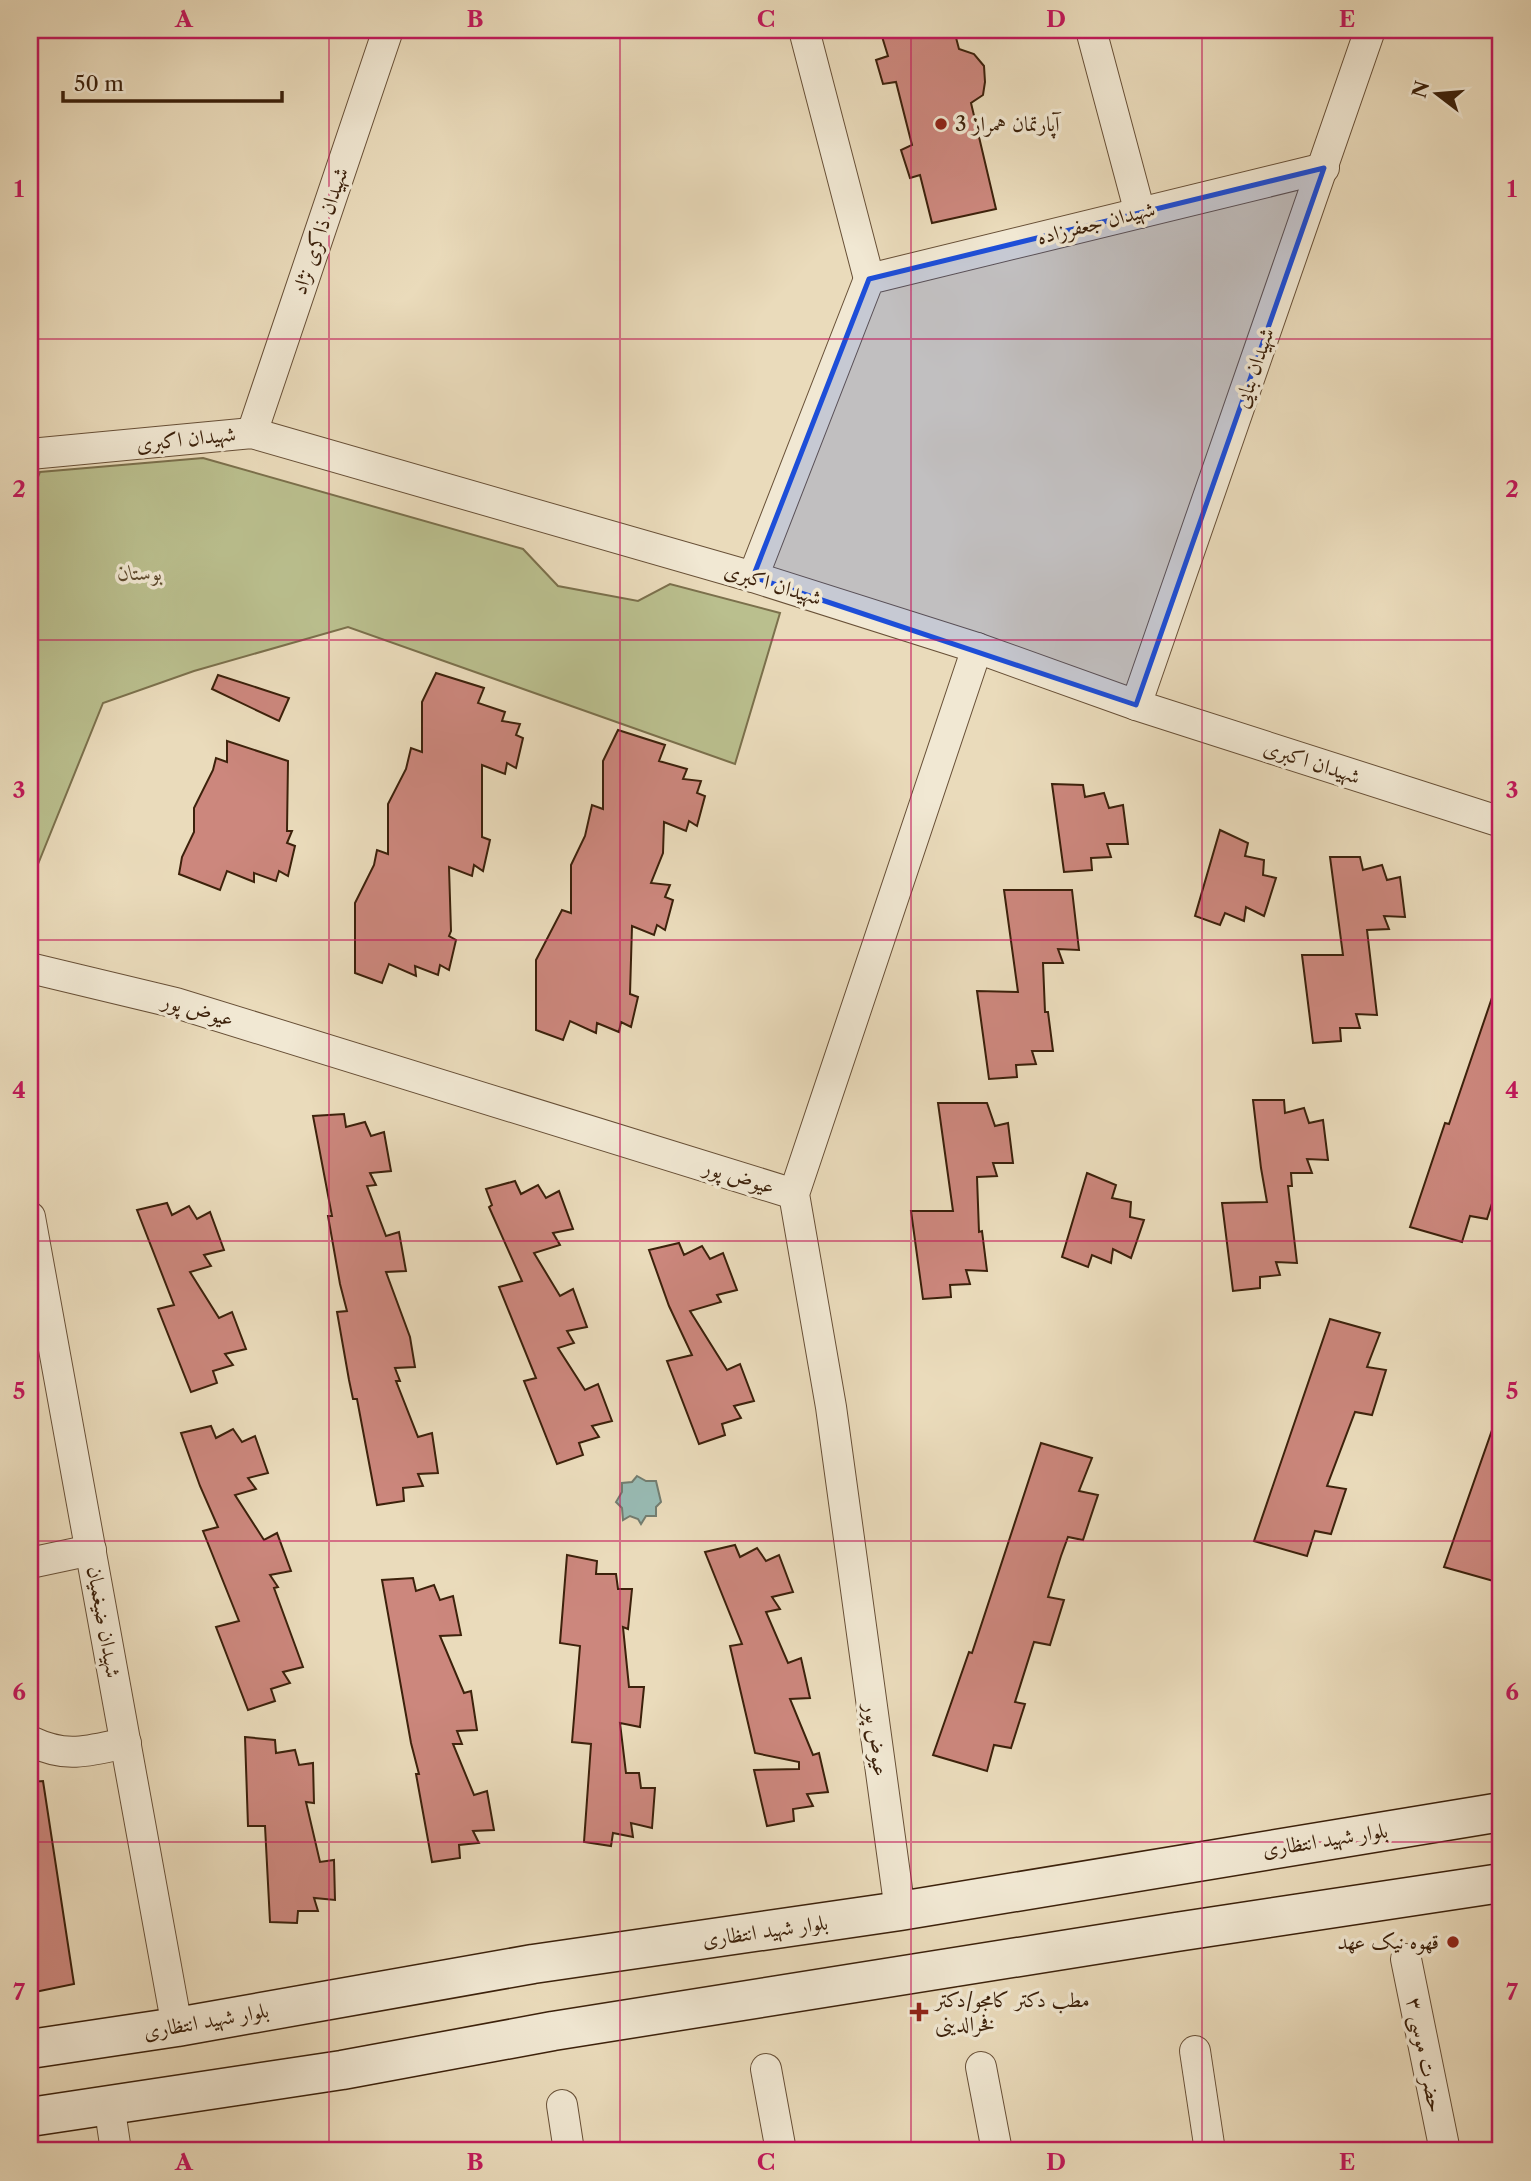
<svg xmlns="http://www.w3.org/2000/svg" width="1531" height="2181" font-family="'Libre Caslon Text',Amiri,serif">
	<rect width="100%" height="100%" fill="#eadbbb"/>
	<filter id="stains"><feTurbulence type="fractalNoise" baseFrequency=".00286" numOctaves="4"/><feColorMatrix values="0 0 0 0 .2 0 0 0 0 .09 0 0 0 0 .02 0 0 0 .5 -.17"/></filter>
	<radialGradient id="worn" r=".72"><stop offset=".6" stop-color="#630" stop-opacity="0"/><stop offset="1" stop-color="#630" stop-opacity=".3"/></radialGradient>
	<polygon fill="#babf8e" stroke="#7b704c" stroke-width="2" points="203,458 523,549 558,586 638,601 670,584 780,613 735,764 348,627 194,671 103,703 30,884 30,497 40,472"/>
	<polygon fill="#98bbb4" stroke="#737d70" stroke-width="2" points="637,1476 646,1481 656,1481 661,1502 656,1507 656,1516 646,1516 641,1524 638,1519 630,1516 623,1520 622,1508 616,1502 622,1492 622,1483 632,1482"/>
	<g fill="#cc877d" stroke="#3c210b" stroke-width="2">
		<polygon points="880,30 954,30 959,49 974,54 984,66 985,82 983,95 971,103 996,209 932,223 920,175 910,178 901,150 912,145 896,82 883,84 876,60 888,56"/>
		<polygon points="436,673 484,688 478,703 505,712 502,721 520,724 516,735 523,738 516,768 507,763 505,774 482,765 482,837 490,840 483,871 474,865 472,876 449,867 451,931 449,936 456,940 449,970 440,965 438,975 415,966 416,976 389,964 382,983 355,973 355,903 374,865 377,850 388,854 388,804 406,769 411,748 422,752 422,702"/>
		<polygon points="218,675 289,698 279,721 212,689"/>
		<polygon points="618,730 665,745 659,761 687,769 683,779 701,781 697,793 705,796 697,826 689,821 686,831 664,822 663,853 651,883 670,885 665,897 673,900 665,930 657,925 654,935 632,926 630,994 638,997 631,1027 621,1022 619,1032 597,1023 596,1033 570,1021 563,1040 536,1030 536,960 562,910 571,913 571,865 585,836 592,805 603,809 603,761"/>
		<polygon points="227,741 288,761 287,831 292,831 287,843 295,846 288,876 279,871 276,881 254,873 254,882 227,871 220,890 179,874 182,857 194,832 194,808 213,770 216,758 227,762"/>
		<polygon points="1052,784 1083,785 1085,797 1104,793 1109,808 1123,805 1128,844 1107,844 1111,857 1091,858 1092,870 1064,872"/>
		<polygon points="1220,830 1248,843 1245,856 1264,860 1263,875 1276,878 1264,916 1246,907 1244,921 1225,913 1220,925 1195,916"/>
		<polygon points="1330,857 1360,857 1363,870 1382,865 1387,880 1400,877 1405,917 1384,916 1389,929 1367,930 1377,1015 1356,1014 1360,1028 1340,1028 1341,1041 1313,1043 1302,955 1343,955"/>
		<polygon points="1004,890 1072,890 1079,950 1058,949 1063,963 1043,963 1045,1012 1048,1012 1053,1051 1032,1051 1036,1064 1016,1065 1017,1077 989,1079 977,991 1018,992"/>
		<polygon points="1497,983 1501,984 1501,1175 1487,1219 1470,1216 1462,1242 1410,1227 1445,1123 1449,1124"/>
		<polygon points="1253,1100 1284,1100 1285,1113 1304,1108 1309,1123 1323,1120 1328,1160 1307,1159 1312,1173 1291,1173 1292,1186 1288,1186 1297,1263 1276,1262 1280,1275 1260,1277 1260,1288 1233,1291 1222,1203 1267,1202 1261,1168"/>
		<polygon points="938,1103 987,1103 995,1126 1008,1123 1013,1163 993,1163 997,1176 977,1177 979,1232 982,1231 987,1271 966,1270 970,1284 950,1285 951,1297 923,1299 911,1211 953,1211"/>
		<polygon points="344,1114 346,1127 365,1122 371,1136 384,1132 391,1171 370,1173 376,1185 367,1186 386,1236 399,1232 406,1271 386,1272 410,1337 415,1367 395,1368 400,1381 396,1381 418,1437 432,1433 438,1473 418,1474 423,1486 403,1488 404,1501 377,1505 357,1399 353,1399 349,1380 337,1312 347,1311 340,1284 328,1216 332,1216 313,1116"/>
		<polygon points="1087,1173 1116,1185 1112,1198 1131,1202 1130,1217 1144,1220 1131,1258 1113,1249 1111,1263 1092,1255 1088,1267 1062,1257"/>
		<polygon points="515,1181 521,1194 538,1185 546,1198 559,1191 573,1229 553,1233 560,1245 534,1253 560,1296 573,1289 587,1327 567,1331 574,1343 558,1348 585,1390 598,1384 612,1421 592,1426 599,1437 579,1443 583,1455 557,1464 524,1381 536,1378 499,1287 522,1281 489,1207 492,1205 486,1189"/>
		<polygon points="167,1203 172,1215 189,1206 197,1219 210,1212 224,1250 204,1255 211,1266 190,1272 219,1318 232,1312 246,1349 225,1354 233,1365 213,1371 217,1383 191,1392 158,1309 174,1305 137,1210"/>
		<polygon points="679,1243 684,1255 702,1246 710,1259 723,1253 737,1290 717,1295 721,1302 690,1311 727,1370 740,1364 754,1401 734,1406 741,1418 722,1424 725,1435 699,1444 667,1361 692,1355 669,1306 649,1250"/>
		<polygon points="1330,1319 1380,1333 1367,1367 1386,1370 1372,1415 1355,1412 1327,1486 1346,1489 1331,1534 1315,1531 1307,1556 1254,1541"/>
		<polygon points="1497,1416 1501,1417 1501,1568 1497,1582 1444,1567"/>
		<polygon points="211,1426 216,1438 233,1429 242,1442 255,1436 268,1473 248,1478 256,1489 235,1495 264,1540 277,1533 291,1571 270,1575 278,1587 274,1588 303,1667 283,1672 290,1683 271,1689 275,1701 248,1710 216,1627 239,1621 203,1531 218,1527 200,1486 181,1433"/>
		<polygon points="1041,1443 1092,1458 1079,1491 1098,1495 1083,1540 1068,1537 1061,1556 1048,1597 1064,1600 1050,1645 1034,1642 1015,1702 1025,1704 1011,1748 994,1745 987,1771 933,1755 969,1652 972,1653"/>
		<polygon points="735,1545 740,1557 757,1548 766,1561 779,1555 793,1592 772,1597 780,1609 766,1612 788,1663 801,1658 810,1698 790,1699 813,1755 819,1753 828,1792 807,1794 813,1806 793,1809 794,1821 767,1826 754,1770 799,1769 799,1762 755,1753 730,1646 742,1644 705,1552"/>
		<polygon points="567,1555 597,1561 596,1574 616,1574 618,1589 632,1589 628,1629 623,1627 629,1687 644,1687 640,1727 620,1723 626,1773 639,1773 641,1788 655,1788 652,1828 631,1823 633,1837 613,1833 611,1846 584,1842 591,1744 572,1742 580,1646 560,1643"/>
		<polygon points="413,1578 416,1591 434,1585 440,1600 453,1596 461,1635 440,1636 464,1693 471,1691 477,1730 457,1731 462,1744 453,1744 474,1795 487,1791 494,1830 473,1831 479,1843 459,1845 460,1858 432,1862 416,1774 419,1774 411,1743 382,1580"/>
		<polygon points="245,1737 275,1740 276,1753 295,1750 299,1765 313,1763 314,1803 306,1802 320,1862 334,1860 335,1900 314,1898 318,1911 298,1911 297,1923 270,1922 265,1826 248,1826"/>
		<polygon points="43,1781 74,1984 30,1993 30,1782"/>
	</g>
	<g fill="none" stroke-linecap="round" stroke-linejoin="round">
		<defs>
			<g id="minor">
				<polyline points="804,30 869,279"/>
				<polyline points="1091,30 1140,213"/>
				<polyline points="252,433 388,30"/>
				<polyline points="30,454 252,433 753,577 977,648 1136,705 1501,822"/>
				<polyline points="753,577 869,279 1324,168"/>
				<polyline points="1136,705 1370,30"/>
				<polyline points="30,968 176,1003 794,1194"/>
				<polyline points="30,1217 177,2027"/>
				<polyline points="30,1563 91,1550"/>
				<path d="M30,1741C68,1759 87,1751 126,1743"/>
				<polyline points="900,1911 831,1407 794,1194 977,648"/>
				<polyline points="1406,1959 1445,2151"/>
				<polyline points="1195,2051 1210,2151"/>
				<polyline points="981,2067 997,2151"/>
				<polyline points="766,2069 781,2151"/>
				<polyline points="109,2104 116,2151"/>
				<polyline points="562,2105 569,2151"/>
			</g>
			<g id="secondary">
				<polyline points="30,2049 177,2027 533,1964 900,1911 1501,1812"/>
				<polyline points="30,2117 342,2070 553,2031 1176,1932 1501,1883"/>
			</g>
		</defs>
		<use href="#minor" stroke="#685037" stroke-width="32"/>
		<use href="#secondary" stroke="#3c210b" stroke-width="41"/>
		<use href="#minor" stroke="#f1e8d3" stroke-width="30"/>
		<use href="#secondary" stroke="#f1e8d3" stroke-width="38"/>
	</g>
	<path fill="#1d4ed8" fill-opacity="0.2" stroke="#1d4ed8" stroke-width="5" stroke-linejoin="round" d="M1324,168L1136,705L753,577L869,279Z"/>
	<path fill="none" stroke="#c2185b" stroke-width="2" stroke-opacity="0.55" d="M329,30V2151M620,30V2151M911,30V2151M1202,30V2151M30,339H1501M30,640H1501M30,940H1501M30,1241H1501M30,1541H1501M30,1842H1501"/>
	<g fill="#8f2418" stroke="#f1e8d3" stroke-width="2.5">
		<circle cx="941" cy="124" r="7"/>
		<circle cx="1453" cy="1942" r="7"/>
		<path d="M915.5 2001.5h7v7h7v7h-7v7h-7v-7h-7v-7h7z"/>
	</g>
	<g text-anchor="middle" stroke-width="7" stroke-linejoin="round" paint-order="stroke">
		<g font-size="21" fill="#3c210b" stroke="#f1e8d3" text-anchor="start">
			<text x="955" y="131">آپارتمان همراز 3</text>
			<text x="1439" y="1949" text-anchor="end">قهوه نیک عهد</text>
			<text x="935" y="2007">مطب دکتر کامجو/دکتر<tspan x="935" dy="24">فخرالدینی</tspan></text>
		</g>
		<g font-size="21" fill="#3c210b" stroke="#f1e8d3">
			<text transform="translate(1096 223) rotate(-14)" y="7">شهیدان جعفرزاده</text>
			<text transform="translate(320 231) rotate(-71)" y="7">شهیدان ذاکری نژاد</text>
			<text transform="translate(1254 368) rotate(-71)" y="7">شهیدان بنایی</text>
			<text transform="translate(186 439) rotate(-6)" y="7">شهیدان اکبری</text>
			<text transform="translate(773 584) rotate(17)" y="7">شهیدان اکبری</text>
			<text transform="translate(1312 762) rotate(18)" y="7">شهیدان اکبری</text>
			<text transform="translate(198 1010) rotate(16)" y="7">عیوض پور</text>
			<text transform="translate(739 1177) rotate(17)" y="7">عیوض پور</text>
			<text transform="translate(104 1622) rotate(80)" y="7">شهیدان ضیغمیان</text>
			<text transform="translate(876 1740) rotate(82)" y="7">عیوض پور</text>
			<text transform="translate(1325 1840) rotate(-9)" y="7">بلوار شهید انتظاری</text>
			<text transform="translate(765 1931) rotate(-8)" y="7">بلوار شهید انتظاری</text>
			<text transform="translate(206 2021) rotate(-10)" y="7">بلوار شهید انتظاری</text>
			<text transform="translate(1425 2055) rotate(79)" y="7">حضرت موسی ۳</text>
		</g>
		<g font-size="21" font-style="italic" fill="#5c482c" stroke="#f1e8d3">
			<text x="140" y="580">بوستان</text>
		</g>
	</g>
	<rect width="1531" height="2181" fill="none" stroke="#eadbbb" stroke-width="77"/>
	<g transform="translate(1437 94) rotate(286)" stroke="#f1e8d3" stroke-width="5" paint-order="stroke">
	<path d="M0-5L12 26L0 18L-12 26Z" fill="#3c210b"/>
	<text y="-10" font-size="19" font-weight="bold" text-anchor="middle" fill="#3c210b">N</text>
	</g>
	<path d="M63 91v10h219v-10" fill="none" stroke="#3c210b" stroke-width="3.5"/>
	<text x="74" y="91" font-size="21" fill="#3c210b" stroke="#f1e8d3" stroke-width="5" paint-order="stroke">50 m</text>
	<rect x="38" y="38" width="1454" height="2104" fill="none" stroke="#c2185b" stroke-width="2.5"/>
	<g font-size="23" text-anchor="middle" font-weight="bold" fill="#c2185b">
		<text x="184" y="27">A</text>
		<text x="475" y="27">B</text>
		<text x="766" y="27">C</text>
		<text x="1056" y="27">D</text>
		<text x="1347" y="27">E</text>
		<text x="19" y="197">1</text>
		<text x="1512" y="197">1</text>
		<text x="19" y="497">2</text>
		<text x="1512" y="497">2</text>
		<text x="19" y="798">3</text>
		<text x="1512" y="798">3</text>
		<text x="19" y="1098">4</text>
		<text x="1512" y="1098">4</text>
		<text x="19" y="1399">5</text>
		<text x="1512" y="1399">5</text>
		<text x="19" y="1700">6</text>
		<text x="1512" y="1700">6</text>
		<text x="19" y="2000">7</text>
		<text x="1512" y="2000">7</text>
		<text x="184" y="2170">A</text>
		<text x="475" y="2170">B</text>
		<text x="766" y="2170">C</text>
		<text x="1056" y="2170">D</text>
		<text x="1347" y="2170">E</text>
	</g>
	<rect width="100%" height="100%" filter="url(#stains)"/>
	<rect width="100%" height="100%" fill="url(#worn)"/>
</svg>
